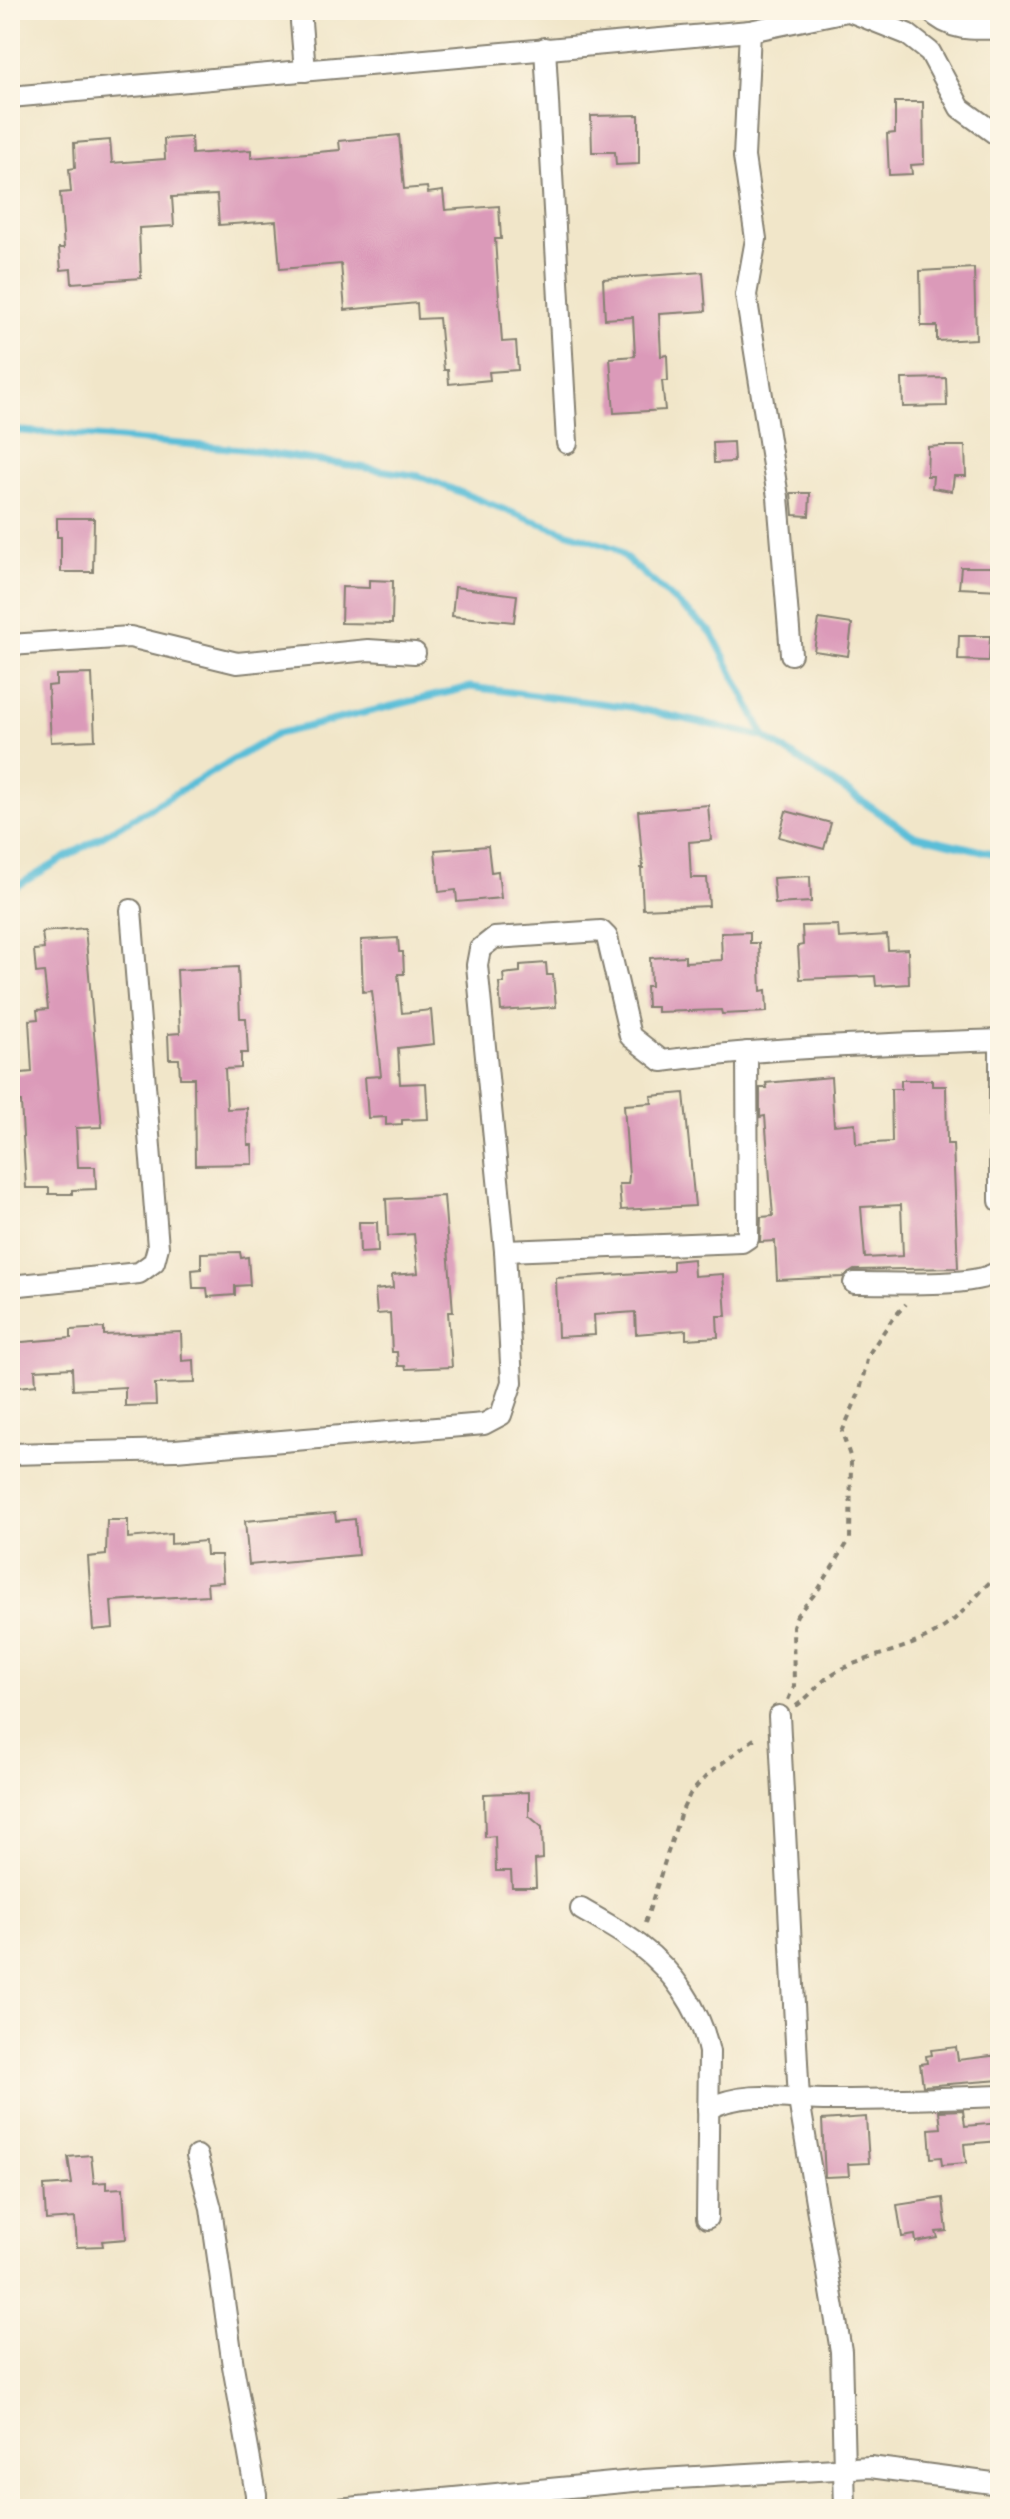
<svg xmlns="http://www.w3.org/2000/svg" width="1010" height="2519" font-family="Delius,sans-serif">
	<rect width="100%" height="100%" fill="#fcf5e5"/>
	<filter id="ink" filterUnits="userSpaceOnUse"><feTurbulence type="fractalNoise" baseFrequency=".0125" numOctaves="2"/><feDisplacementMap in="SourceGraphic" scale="16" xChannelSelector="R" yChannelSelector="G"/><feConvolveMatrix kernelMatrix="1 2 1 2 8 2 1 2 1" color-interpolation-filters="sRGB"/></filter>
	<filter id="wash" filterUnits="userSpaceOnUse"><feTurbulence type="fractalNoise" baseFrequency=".006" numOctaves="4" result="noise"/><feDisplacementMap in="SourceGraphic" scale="32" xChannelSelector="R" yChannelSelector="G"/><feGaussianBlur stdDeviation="1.8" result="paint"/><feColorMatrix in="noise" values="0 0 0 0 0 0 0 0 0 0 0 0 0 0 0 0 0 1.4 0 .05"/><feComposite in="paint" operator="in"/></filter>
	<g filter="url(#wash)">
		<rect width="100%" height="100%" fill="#f1e6c9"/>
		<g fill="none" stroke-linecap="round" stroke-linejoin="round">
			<g stroke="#5abed8" stroke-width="7">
				<polyline points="10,430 242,449 419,476 531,520 614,548 712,633 765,737"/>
				<polyline points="10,890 277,734 470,687 630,707 765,737 913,835 1000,855"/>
			</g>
		</g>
		<g id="blocks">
			<g fill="#db9ab9" fill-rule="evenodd">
				<polygon points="895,102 923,102 924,164 911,165 912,174 889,175 887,134 895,133"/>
				<polygon points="639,115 639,164 616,165 615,152 592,152 591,116"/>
				<polygon points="399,135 404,189 427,187 428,193 443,191 445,210 499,206 501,239 495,239 502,342 516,341 518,370 489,372 490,380 449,384 448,370 444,370 439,318 418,319 417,303 345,310 341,264 280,269 276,221 219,225 217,195 172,197 174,226 139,228 141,278 72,283 71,269 61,270 59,248 64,248 60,193 71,192 69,169 75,168 74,143 110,140 112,163 165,159 164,139 191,137 192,154 251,150 251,158 340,150 339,141"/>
				<polygon points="974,268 976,339 937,341 937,326 921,326 920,271"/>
				<polygon points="703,272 706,311 659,314 661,356 667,355 668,381 662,381 665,410 614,413 610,358 635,356 633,317 605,319 603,279"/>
				<polygon points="946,378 947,406 903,407 902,379"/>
				<polygon points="733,442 734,462 714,463 713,443"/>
				<polygon points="941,446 965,446 966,476 954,476 952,491 932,488 933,476 927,476 928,447"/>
				<polygon points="791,493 810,493 809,516 793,515"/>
				<polygon points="57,518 94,518 93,572 61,572 61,537 57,537"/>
				<polygon points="961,567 1000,567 1000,590 959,588"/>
				<polygon points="369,580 393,581 392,624 341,623 342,587 369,588"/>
				<polygon points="455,587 517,595 514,622 452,616"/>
				<polygon points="819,619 852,624 848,656 814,651"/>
				<polygon points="959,636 990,636 989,661 958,660"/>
				<polygon points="92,674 95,740 51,742 48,686 56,685 56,675"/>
				<polygon points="708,805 711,840 689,842 691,878 707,878 709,906 643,909 641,868 643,868 638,811"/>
				<polygon points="786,811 831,823 824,849 779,837"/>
				<polygon points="488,846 491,872 498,871 501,898 457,902 456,890 439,892 435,850"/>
				<polygon points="810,876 811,902 775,904 773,878"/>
				<polygon points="838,925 839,938 887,935 888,950 908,949 909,984 876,986 875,976 800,979 798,946 803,945 802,926"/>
				<polygon points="85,928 102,1127 76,1128 78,1167 95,1167 96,1189 72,1190 72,1194 49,1194 49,1188 26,1188 21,1102 10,1102 10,1074 32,1072 29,1020 38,1019 37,1010 48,1009 44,972 36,973 34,950 44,949 42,932"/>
				<polygon points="750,932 750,943 759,943 761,991 766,990 767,1012 722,1014 721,1010 657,1012 657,1007 647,1007 646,986 651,986 650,958 685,956 685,962 722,960 721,933"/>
				<polygon points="398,938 399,952 403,952 404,974 398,974 402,1013 431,1010 434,1044 398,1048 400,1084 426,1083 428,1119 402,1120 402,1124 386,1125 386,1117 368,1118 365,1077 381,1076 372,991 363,992 361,940"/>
				<polygon points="546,963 547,975 553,975 556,1007 501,1011 499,983 504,983 503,974 520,972 520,965"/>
				<polygon points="238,967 240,1018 246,1018 248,1053 241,1053 241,1068 225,1069 227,1109 247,1108 248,1145 252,1145 253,1164 195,1165 194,1078 180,1078 179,1059 169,1059 168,1034 180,1033 177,970"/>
				<path d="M831,1077L834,1125L855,1123L856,1144L892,1142L891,1089H901V1080H932V1086H946L947,1144H953L958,1268L854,1270L843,1277L777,1280L775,1241L760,1242L761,1217L773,1216L765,1116L760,1117V1088H767L766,1083ZM901,1205L903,1256L865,1258L861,1207Z"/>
				<polygon points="684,1093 695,1206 621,1210 619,1184 628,1184 629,1176 624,1105 652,1103 651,1096"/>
				<polygon points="444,1196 453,1312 448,1312 452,1367 406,1369 405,1366 398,1366 397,1352 392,1352 390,1313 377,1314 375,1290 393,1288 392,1275 418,1273 414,1234 388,1236 386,1199"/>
				<polygon points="359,1222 377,1222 378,1252 360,1253"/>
				<polygon points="240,1252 241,1258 248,1257 250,1285 235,1286 235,1295 208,1297 207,1288 193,1288 192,1270 201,1269 201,1253"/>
				<polygon points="693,1259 694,1276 723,1274 726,1316 717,1316 718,1337 686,1339 686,1330 636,1334 635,1312 594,1315 595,1335 558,1337 556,1278 673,1271 673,1261"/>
				<polygon points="104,1328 104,1335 181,1332 182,1361 194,1360 195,1383 155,1384 156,1405 125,1406 125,1387 73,1390 72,1368 35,1370 36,1385 10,1388 10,1343 71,1338 71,1330"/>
				<polygon points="335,1513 336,1521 355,1519 358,1555 249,1565 245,1521"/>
				<polygon points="107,1520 128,1520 128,1538 171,1534 171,1544 205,1541 206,1555 221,1555 223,1582 207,1583 208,1595 111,1601 113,1628 93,1630 88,1557 106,1555"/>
				<polygon points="529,1792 529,1816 542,1827 543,1859 535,1860 536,1887 512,1887 511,1871 496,1871 495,1836 485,1837 484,1794"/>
				<polygon points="956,2047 958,2060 1000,2055 1000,2080 923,2086 920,2064 927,2063 926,2056 932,2055 931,2050"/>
				<polygon points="963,2110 965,2126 1000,2123 1000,2141 964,2144 966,2163 942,2165 941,2157 931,2158 929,2129 941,2128 939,2111"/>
				<polygon points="866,2117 869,2163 848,2164 849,2176 825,2177 822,2120"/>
				<polygon points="91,2155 94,2183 106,2182 106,2189 123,2188 126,2239 102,2241 103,2246 77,2247 75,2218 46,2220 44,2186 72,2184 68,2157"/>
				<polygon points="943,2198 947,2231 936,2232 938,2238 916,2242 915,2235 902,2237 897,2205"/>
			</g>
		</g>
	</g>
	<g filter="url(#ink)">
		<use href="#blocks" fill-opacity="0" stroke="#868172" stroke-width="2"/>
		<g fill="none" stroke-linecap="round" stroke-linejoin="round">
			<defs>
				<g id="minor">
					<polyline points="300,10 305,71"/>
					<path d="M929,10C950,31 972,30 1000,28"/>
					<polyline points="849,11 907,34 930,52 960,108 1000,137"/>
					<polyline points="750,31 744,157 756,239 746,295 778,497 791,654"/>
					<polyline points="545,48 567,443"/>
					<polyline points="10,97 750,31 852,10"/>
					<polyline points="10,645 130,637 237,663 368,650 415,653"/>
					<polyline points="1000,1040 1000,1201"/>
					<polyline points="505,1251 742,1242 748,1238 747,1052"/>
					<path d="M854,1283C886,1282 978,1289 1000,1270"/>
					<polyline points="10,1286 139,1273 154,1262 158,1247 131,910"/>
					<path d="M10,1454L175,1450L484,1424L501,1415L512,1382L505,1251L477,965L480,949L494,938L601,931L607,937L630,1036L662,1061C774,1047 887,1044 1000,1040"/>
					<polyline points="779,1716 799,2100 841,2351 845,2509"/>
					<path d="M581,1909C600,1920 621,1931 639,1945C673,1971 701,2010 709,2052L707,2218"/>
					<path d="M708,2109C747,2088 792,2101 834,2100C890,2100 945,2098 1000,2096"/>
					<polyline points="197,2156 211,2208 233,2366 256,2494 256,2509"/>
					<polyline points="338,2509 644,2480 870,2467 1000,2484"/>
				</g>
			</defs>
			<use href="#minor" stroke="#868172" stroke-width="24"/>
			<g stroke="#868172" stroke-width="4" stroke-dasharray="6 6" stroke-linecap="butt">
				<polyline points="788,1700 794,1686 793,1626 797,1615 818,1590 850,1539 851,1459 842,1432 860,1391 868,1355 893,1318 906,1304"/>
				<path d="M796,1706C814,1694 820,1678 844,1668C879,1652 915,1649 947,1625C967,1611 980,1589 1000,1573"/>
				<polyline points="645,1923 680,1815 690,1794 708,1774 758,1736"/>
			</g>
			<use href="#minor" stroke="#fff" stroke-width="20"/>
		</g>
	</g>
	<rect width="1010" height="2519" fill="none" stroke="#fcf5e5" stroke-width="40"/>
</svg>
